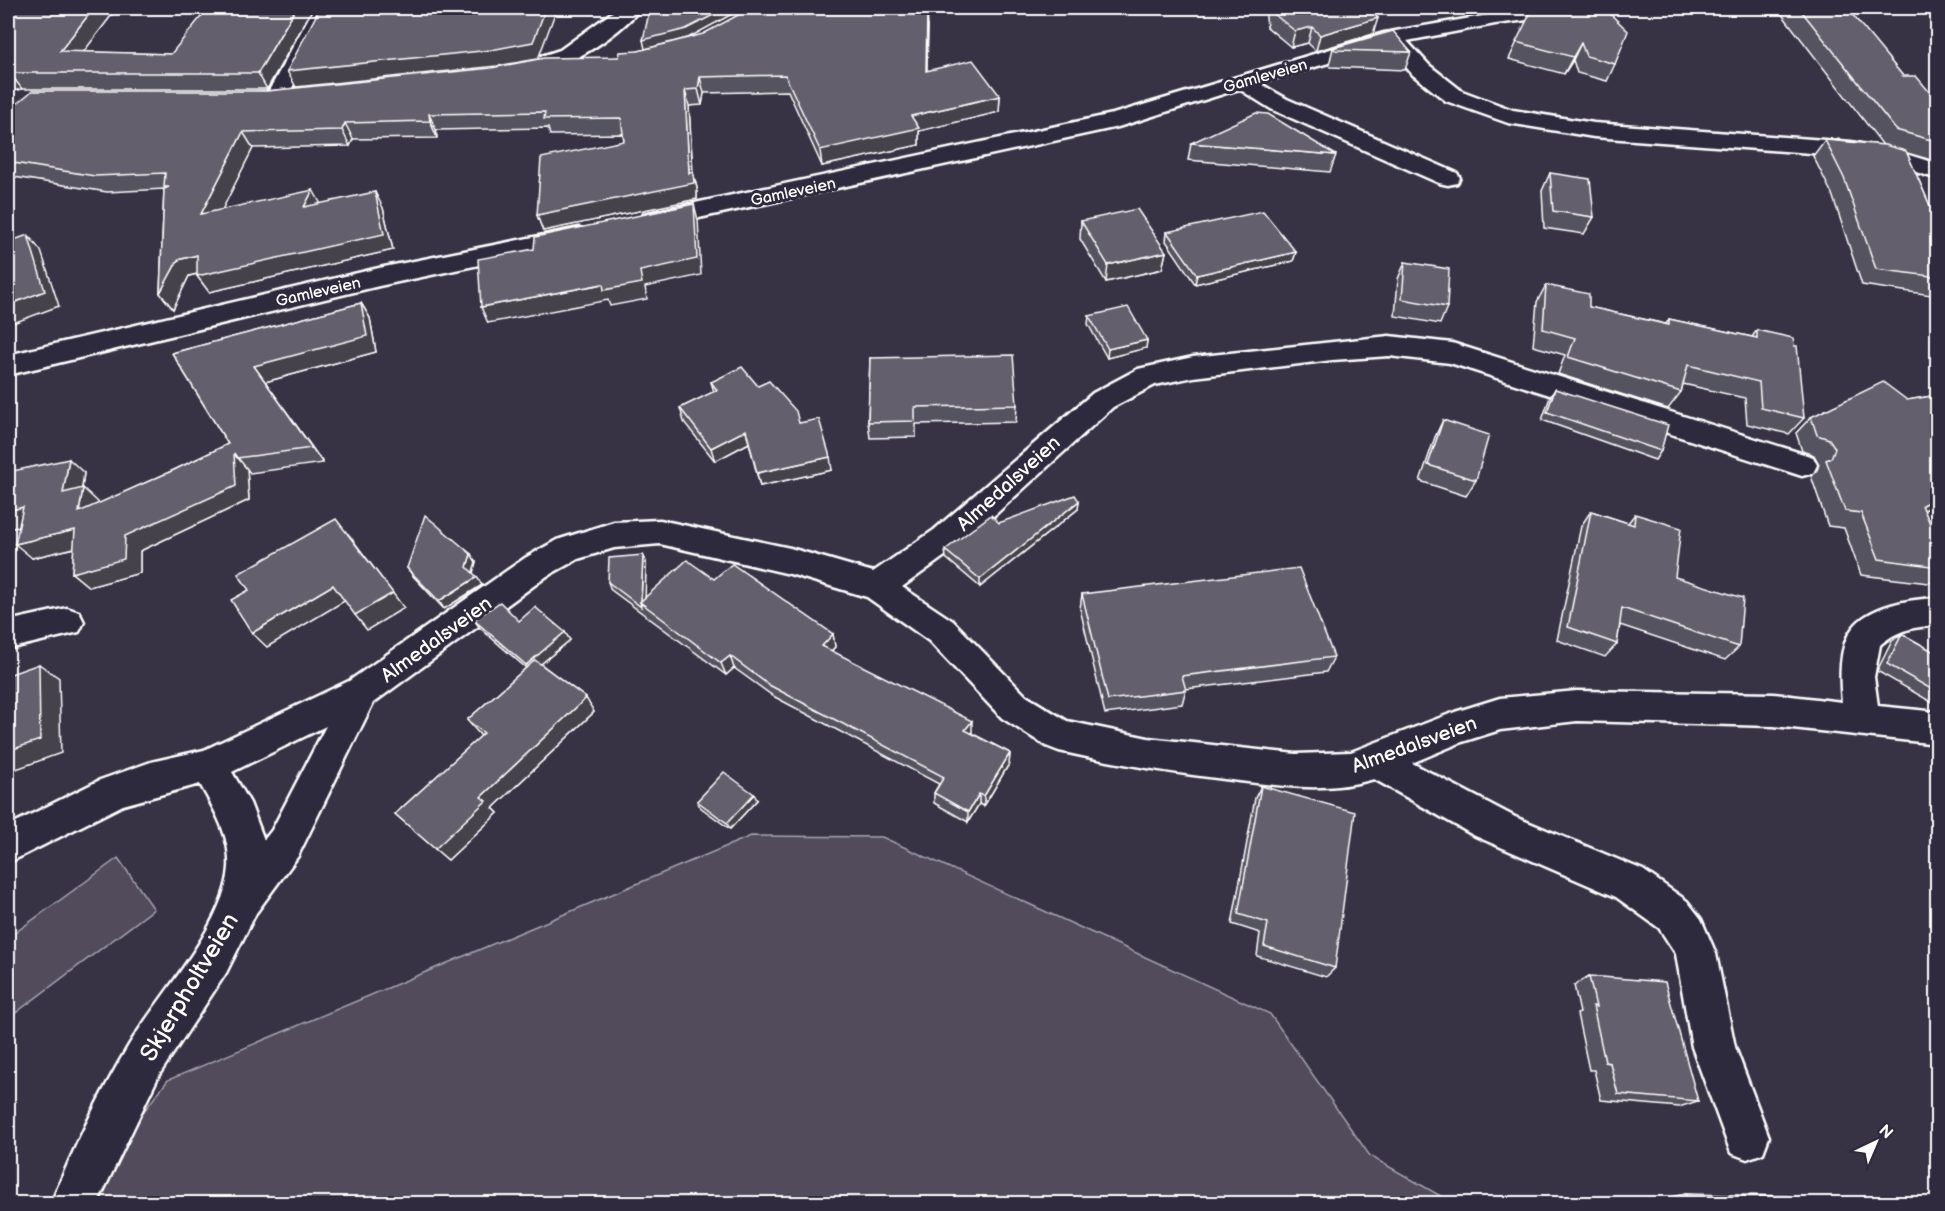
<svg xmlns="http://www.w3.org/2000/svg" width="1945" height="1211" font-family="'Balsamiq Sans',sans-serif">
	<rect width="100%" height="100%" fill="#373345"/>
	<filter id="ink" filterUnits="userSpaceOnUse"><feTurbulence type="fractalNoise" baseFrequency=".0167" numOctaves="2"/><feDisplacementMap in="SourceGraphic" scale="12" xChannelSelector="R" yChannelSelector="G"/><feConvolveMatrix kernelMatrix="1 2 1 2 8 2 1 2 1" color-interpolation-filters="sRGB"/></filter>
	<g filter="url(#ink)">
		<g fill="#514c5c" stroke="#a8a6ae" stroke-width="1.5">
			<polygon points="751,836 882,837 1270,1014 1370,1156 1453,1203 81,1204 93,1177 168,1080"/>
			<polygon points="118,858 154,909 10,1017 8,1013 8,938"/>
		</g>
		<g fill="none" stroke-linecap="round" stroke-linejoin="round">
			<defs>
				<g id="minor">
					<polygon points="314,8 334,8 284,103 268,103 265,98"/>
					<path d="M618,8H640C622,35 547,83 514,75L511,70L514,65L560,50Z"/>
					<polygon points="1529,8 1586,8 1583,12 1576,14 1495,24 1407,41 1429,65 1462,91 1513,110 1594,123 1851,142 1893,150 1938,164 1938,179 1881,161 1851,156 1594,137 1508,123 1446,101 1413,75 1388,46 1259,83 1287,99 1457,173 1460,178 1457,183 1448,185 1439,183 1271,109 1239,89 1118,127 653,228 644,226 640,220 644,214 653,212 1113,114 1384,33"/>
					<polygon points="579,228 588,230 592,236 588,242 379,286 8,375 8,355 379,268"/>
					<path d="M1389,336L1452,343L1813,457L1817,465L1813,473L1802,476L1450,363L1389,356L1332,360L1193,377L1155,385L1113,407L998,512L956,548L902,587L953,621L1026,696L1067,721L1148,738L1296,754L1351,752L1455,712L1500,698L1577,691L1774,694L1842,702C1840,680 1838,648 1852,629C1869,605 1911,599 1938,598V626C1915,626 1897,630 1880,645L1874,677L1878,706L1938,712V744L1774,726L1577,721L1500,730L1462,742L1412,763L1515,817L1643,870L1687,901L1701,919L1716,954L1735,1047L1769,1137L1763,1153L1747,1159L1731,1153L1692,1047L1676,954L1659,928L1616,897L1473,835L1374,779C1327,793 1280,786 1232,780C1173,773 1117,764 1059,751L1046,746L1002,718L929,641L867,597L790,574L660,544L614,548L578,559L547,576L373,703L298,856L256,913L226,973L159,1075L97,1204H51C73,1149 99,1095 129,1045C159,996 225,925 229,868C231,837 215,811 200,784L123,805L8,863V826L100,780L151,762L204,750L349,681L525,558L557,540L614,522L660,520L790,548L873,572L934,530L1093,393L1138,369L1193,357ZM326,726L272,830L264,840L250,803L232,772Z"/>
					<polygon points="67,608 79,612 84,622 79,632 8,649 8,621"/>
				</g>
			</defs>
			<use href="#minor" stroke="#fff" stroke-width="5"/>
			<use href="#minor" fill="#2f2a3d" fill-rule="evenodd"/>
		</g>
		<g fill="#55525e" stroke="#fff" stroke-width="1.5">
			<polygon points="19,8 117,8 83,52 171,54 313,8 267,89 22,89 13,91 9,96 16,104 267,91 619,57 638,51 918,10 928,26 927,71 1000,96 999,112 919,131 919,145 822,166 788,91 704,93 702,105 689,106 693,172 697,188 697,199 543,231 537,215 624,141 623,134 550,135 548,128 436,130 437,138 353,139 350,146 253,148 222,209 320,204 383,208 393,250 209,292 197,276 197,274 189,276 173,309 160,293 164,189 107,192 8,176 8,111 13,106 8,106 8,21"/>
			<polygon points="1265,8 1368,8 1373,34 1316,51 1308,43 1291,47 1267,27"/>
			<polygon points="1533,8 1615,64 1607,81 1577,73 1573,60 1564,74 1509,59"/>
			<polygon points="1777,8 1845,8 1903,76 1938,102 1938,162 1907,153 1938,224 1938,296 1862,285 1832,194 1813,156 1825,140 1883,145"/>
			<polygon points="1333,48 1411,52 1405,70 1330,67 1329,65"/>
			<polygon points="1191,143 1336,155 1330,172 1188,160"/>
			<polygon points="1550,173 1594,217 1584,234 1544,228 1542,191"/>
			<polygon points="1081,221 1166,252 1162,269 1106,282 1080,239"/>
			<polygon points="1167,232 1296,252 1293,261 1195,284 1166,241"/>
			<polygon points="1405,262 1447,307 1440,324 1395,316 1398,279"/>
			<polygon points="1546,285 1589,307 1666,324 1669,319 1752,337 1757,330 1804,418 1789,434 1747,424 1745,398 1683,384 1681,392 1668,409 1558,374 1565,355 1533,346 1537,302"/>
			<polygon points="361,303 370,318 376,352 265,382 323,463 250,473 247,469 249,500 140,551 140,573 89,587 72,573 74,548 32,558 19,527 13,528 8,523 8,472 84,473 82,489 99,504 174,470 228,444 172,353"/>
			<polygon points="1089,316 1147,340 1146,348 1107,358 1088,324"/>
			<polygon points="870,358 1017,405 1016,422 916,424 916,437 870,438 868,422"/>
			<polygon points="711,382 758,386 799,423 832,470 760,486 749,443 715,461 684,422 680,408 714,392"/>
			<polygon points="1555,389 1661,451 1655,460 1542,420 1550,397"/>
			<polygon points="1938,395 1938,503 1924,510 1938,542 1938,577 1929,583 1861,575 1844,528 1828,526 1811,476 1817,470 1819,464 1814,455 1802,451 1796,433 1811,417"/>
			<polygon points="1443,420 1476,480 1466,496 1420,481 1435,437"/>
			<polygon points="1079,501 1078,509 980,587 946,558 945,550 999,523"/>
			<polygon points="1591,511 1628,523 1635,514 1675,577 1739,647 1725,660 1620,625 1617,644 1605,657 1557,640 1581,526"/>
			<polygon points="643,555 646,562 645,597 714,579 833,634 835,647 831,651 972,732 971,733 1010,753 1009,764 984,806 979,804 968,822 934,803 934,793 939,784 773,696 734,668 726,675 611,590 608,582"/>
			<polygon points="476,562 473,573 482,585 444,609 413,576 407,568"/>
			<polygon points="1082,594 1334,657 1326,672 1186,689 1182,704 1105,714 1080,609"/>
			<polygon points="474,620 519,621 570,640 541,664 586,698 594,712 493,808 498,813 448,860 395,814 481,736 467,720 526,668 480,628"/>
			<polygon points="1902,634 1938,654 1938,698 1931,702 1877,671 1892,641"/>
			<polygon points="1261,786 1335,968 1326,977 1257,956 1260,933 1232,924 1255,798"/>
			<polygon points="757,800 730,829 700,807 697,801"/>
			<polygon points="1589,976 1698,1101 1679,1107 1601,1100 1594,1070 1589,1070 1577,1014 1580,1013 1574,985"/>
			<polygon points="1685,1194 1791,1203 1677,1203 1675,1196"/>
		</g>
		<g fill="#45424c" stroke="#fff" stroke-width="1.5">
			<polygon points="94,8 117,8 72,67 60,51"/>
			<polygon points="296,8 313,8 267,89 258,73"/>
			<polygon points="546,8 557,8 538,59 497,66 296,87 287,71"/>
			<polygon points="727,8 734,8 734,13 688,38 645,49 643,40"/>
			<polygon points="927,10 928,26 926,87 926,71"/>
			<polygon points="1378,18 1373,34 1316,51 1320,35"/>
			<polygon points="1312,27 1308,43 1291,47 1295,31"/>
			<polygon points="1581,43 1573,60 1564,74 1573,57"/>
			<polygon points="8,73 10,73 22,89 13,91 9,96 8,94"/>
			<polygon points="700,77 704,93 702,105 698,89"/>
			<polygon points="685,90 689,106 693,183 693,172 697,188 697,199 543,231 537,215 689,173"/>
			<polygon points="1000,96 999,112 919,131 919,145 822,166 820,150 911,116"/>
			<polygon points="429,114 436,130 437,138 430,121"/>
			<polygon points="345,123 353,139 350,146 342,130"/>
			<polygon points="243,132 253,148 212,230 201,214"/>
			<polygon points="313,190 322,206 304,207"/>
			<polygon points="375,192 383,208 393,250 209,292 197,276"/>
			<polygon points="694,204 698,220 701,275 645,287 647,299 610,306 608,300 488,323 481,307 603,284 640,271"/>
			<polygon points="28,235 41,251 59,306 8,325 8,305"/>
			<polygon points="1166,252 1162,269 1106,282 1108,265"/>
			<polygon points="1296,252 1293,261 1195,284 1197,275"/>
			<polygon points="197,255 209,271 189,276 173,309 160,293 178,260"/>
			<polygon points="361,303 370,318 376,352 265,382 323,463 254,366"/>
			<polygon points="1147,340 1146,348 1107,358 1108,349"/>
			<polygon points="746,430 749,443 715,461 711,448"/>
			<polygon points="234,453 247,469 249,500 140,551 140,573 89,587 72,573 125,536"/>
			<polygon points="830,457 832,470 760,486 757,473"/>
			<polygon points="69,459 84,473 79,507 63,493"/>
			<polygon points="83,488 99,503 95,527 79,512"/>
			<polygon points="1938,497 1938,503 1904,521 1922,505"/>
			<polygon points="1079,501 1078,509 980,587 980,579"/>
			<polygon points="23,507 39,522 13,528 8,523 8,511"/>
			<polygon points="75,530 91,544 32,558 15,544"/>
			<polygon points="349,535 404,608 367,630 355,615"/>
			<polygon points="471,554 476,562 472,575 467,567"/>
			<polygon points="643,555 646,562 645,606 641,604"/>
			<polygon points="477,577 482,585 444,609 439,601"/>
			<polygon points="333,585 346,600 267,647 252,633"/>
			<polygon points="565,632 570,640 531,672 526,665"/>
			<polygon points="833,634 835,647 824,658 822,646"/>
			<polygon points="730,656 734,668 726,675 721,663"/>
			<polygon points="39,664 59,678 61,753 8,772 8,751"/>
			<polygon points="586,698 594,712 493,808 498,813 448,860 435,849 481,797"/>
			<polygon points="972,721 972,732 966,742 965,730"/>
			<polygon points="1010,753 1009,764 984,806 984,796"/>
			<polygon points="754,794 757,800 730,829 727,823"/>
			<polygon points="979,794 979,804 968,822 968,812"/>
		</g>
		<g fill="#635f6d" stroke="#fff" stroke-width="1.5">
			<polygon points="19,8 94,8 60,51 171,54 208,8 296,8 258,73 8,73 8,21"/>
			<polygon points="320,8 546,8 533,42 491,50 287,71"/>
			<polygon points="650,8 727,8 686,29 643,40"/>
			<polygon points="751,8 918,8 918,10 927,10 926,71 973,60 1000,96 911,116 919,128 820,150 785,75 700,77 698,89 685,90 689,173 693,172 694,183 537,215 541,158 624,141 621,118 544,119 545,112 429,114 430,121 345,123 342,130 243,132 201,214 313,190 304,207 375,192 384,234 197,276 197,255 178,260 160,293 164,189 169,187 164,187 165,173 95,176 8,162 8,111 32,91 267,91 491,68 544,58 619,57 620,52 638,51 703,34"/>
			<polygon points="1270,8 1368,8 1378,18 1320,35 1312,27 1295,31 1270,11"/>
			<polygon points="1533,8 1604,8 1628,31 1615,64 1586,56 1581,43 1573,57 1516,42"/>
			<polygon points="1799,8 1847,8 1903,76 1916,76 1938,102 1938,142 1896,130"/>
			<polygon points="1393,31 1411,52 1335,50 1333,48"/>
			<polygon points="1256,113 1268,114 1336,155 1191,143"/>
			<polygon points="1825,140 1885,145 1906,151 1938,224 1938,277 1876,269 1844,178"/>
			<polygon points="1550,173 1590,179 1594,217 1553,211"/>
			<polygon points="694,204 697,259 640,271 642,283 604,290 603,284 481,307 478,259 534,249 535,237"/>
			<polygon points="1137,209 1166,252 1108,265 1081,221"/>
			<polygon points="1263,211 1296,252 1197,275 1167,232"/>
			<polygon points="28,235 45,291 8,305 8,242"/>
			<polygon points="1405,262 1449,269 1447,307 1402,299"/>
			<polygon points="1546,285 1589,294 1589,307 1669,325 1669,319 1757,338 1757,330 1793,338 1794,346 1797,346 1804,418 1761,408 1759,382 1688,365 1681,392 1568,357 1575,338 1543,329"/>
			<polygon points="361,303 367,336 254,366 312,448 237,458 234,453 236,486 125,536 124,559 72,573 75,530 15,544 23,507 8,511 8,472 69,459 63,493 83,488 79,512 174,470 228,444 172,353"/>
			<polygon points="1128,307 1147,340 1108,349 1089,316"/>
			<polygon points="1013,355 1017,405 915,407 915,421 868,422 870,358"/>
			<polygon points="742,367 758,386 769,381 796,411 799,423 819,419 830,457 757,473 746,430 711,448 680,408 717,390 711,382"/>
			<polygon points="1883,382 1907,400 1938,395 1938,497 1922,505 1938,542 1938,567 1879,559 1861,513 1845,511 1826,460 1831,458 1835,448 1829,439 1817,435 1811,417"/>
			<polygon points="1555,389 1668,425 1661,451 1547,412"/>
			<polygon points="1443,420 1489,435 1476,480 1428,465"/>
			<polygon points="1075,495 1079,501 980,579 945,550 991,515 999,523"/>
			<polygon points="1591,511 1634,525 1635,514 1681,528 1675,577 1743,598 1739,647 1622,608 1617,644 1568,627"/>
			<polygon points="425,515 471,554 467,567 477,577 439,601 407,568"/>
			<polygon points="336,519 393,593 355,615 333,585 252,633 231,600 249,590 238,574"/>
			<polygon points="643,555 641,601 640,602 641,607 608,582 609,558"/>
			<polygon points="687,560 714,579 732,564 833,634 822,646 972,721 965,730 1010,753 984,796 979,794 968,812 934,793 944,777 769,685 730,656 721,663 640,602"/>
			<polygon points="1299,568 1334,657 1182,676 1186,690 1108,700 1082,594"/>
			<polygon points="500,602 519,621 535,607 565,632 526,665 474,620"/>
			<polygon points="1902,634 1938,654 1938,693 1887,664"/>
			<polygon points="535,660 586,698 481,797 486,801 435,849 395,814 484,733 467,720"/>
			<polygon points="39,664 40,740 8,751 8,675"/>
			<polygon points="724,772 754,794 727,823 697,801"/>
			<polygon points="1261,786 1355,812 1335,968 1264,946 1268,923 1238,914"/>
			<polygon points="1589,976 1665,982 1698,1101 1618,1094 1610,1063 1605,1062 1593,1006 1596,1007"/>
			<polygon points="1685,1194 1788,1196 1791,1203 1688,1203"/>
		</g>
	</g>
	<g text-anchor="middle" stroke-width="6" stroke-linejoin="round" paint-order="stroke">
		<g font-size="16" fill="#fff" stroke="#2f2a3d">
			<text transform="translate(1265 75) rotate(-16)" y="6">Gamleveien</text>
			<text transform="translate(793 191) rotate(-12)" y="6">Gamleveien</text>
			<text transform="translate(318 291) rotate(-13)" y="6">Gamleveien</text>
		</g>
		<g font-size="20" fill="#fff" stroke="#2f2a3d">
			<text transform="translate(1008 483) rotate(-42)" y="7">Almedalsveien</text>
			<text transform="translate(436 639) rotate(-36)" y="7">Almedalsveien</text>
			<text transform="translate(1414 744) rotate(-20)" y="7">Almedalsveien</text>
		</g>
		<g font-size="24" fill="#fff" stroke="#2f2a3d">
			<text transform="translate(189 987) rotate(-59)" y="8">Skjerpholtveien</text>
		</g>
	</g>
	<rect width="1945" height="1211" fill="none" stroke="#2f2a3d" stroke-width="30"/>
	<rect x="15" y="15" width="1915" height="1181" fill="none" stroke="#fff" stroke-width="2" filter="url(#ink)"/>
	<g transform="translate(1876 1142) rotate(44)" stroke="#2f2a3d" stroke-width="4.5" paint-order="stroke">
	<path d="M0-4.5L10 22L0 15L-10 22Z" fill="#ffffff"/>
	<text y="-9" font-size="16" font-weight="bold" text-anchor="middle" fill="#ffffff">N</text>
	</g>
</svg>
